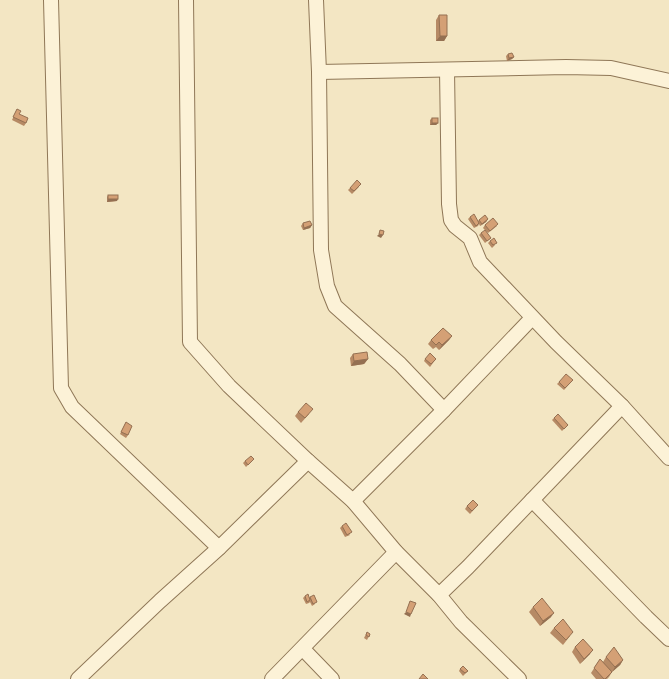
<svg xmlns="http://www.w3.org/2000/svg" width="669" height="679" font-family="Literata,serif">
	<rect width="100%" height="100%" fill="#f3e6c3"/>
	<g fill="none" stroke-linecap="round" stroke-linejoin="round">
		<defs>
			<g id="minor">
				<polyline points="51,0 61,388 72,407 219,548"/>
				<polyline points="186,0 190,342 229,386 308,461 353,501 396,552 439,595 461,622 519,679"/>
				<polyline points="316,0 319,72 321,250 327,286 335,306 400,364 444,410"/>
				<polyline points="447,70 449,204 451,220 455,226 470,238 480,262 556,342 622,406 669,458"/>
				<polyline points="319,72 566,67 611,68 669,81"/>
				<polyline points="532,500 646,617 669,639"/>
				<polyline points="353,501 444,410 532,318"/>
				<polyline points="439,595 468,567 622,406"/>
				<polyline points="303,649 332,679"/>
				<polyline points="78,679 160,601 219,548 308,461"/>
				<polyline points="272,679 396,552"/>
			</g>
		</defs>
		<use href="#minor" stroke="#8f7757" stroke-width="16"/>
		<use href="#minor" stroke="#fcf2d7" stroke-width="14"/>
	</g>
	<g fill="#b68a65">
		<polygon points="439,15 447,36 444,41 436,41 436,20"/>
		<polygon points="508,54 514,57 512,59 507,61 506,56"/>
		<polygon points="17,109 19,114 26,123 24,126 12,120"/>
		<polygon points="432,118 438,123 436,125 430,125 430,120"/>
		<polygon points="359,187 352,194 348,190 350,188"/>
		<polygon points="108,195 117,201 107,202 107,197"/>
		<polygon points="470,217 478,221 479,220 488,219 486,222 480,226 479,224 478,226 474,228 468,219"/>
		<polygon points="303,223 312,225 310,228 303,230 301,226"/>
		<polygon points="485,225 497,226 488,233 483,228"/>
		<polygon points="481,233 491,238 485,243 479,235"/>
		<polygon points="490,241 495,245 492,248 488,243"/>
		<polygon points="452,336 449,340 439,350 436,347 433,349 428,344 431,340"/>
		<polygon points="353,354 368,359 364,364 351,366 350,358"/>
		<polygon points="425,359 436,359 430,367 424,361"/>
		<polygon points="573,380 564,390 557,384 559,382"/>
		<polygon points="298,412 309,414 301,423 295,416"/>
		<polygon points="554,418 568,425 562,431 552,420"/>
		<polygon points="126,422 128,435 126,438 120,434"/>
		<polygon points="245,461 252,461 246,467 243,463"/>
		<polygon points="478,505 470,514 465,509 467,506"/>
		<polygon points="342,526 350,535 345,537 340,528"/>
		<polygon points="305,596 309,598 310,597 315,604 312,606 310,602 309,603 306,604 303,598"/>
		<polygon points="533,607 551,617 540,626 529,612"/>
		<polygon points="554,628 570,636 563,645 550,633"/>
		<polygon points="367,632 370,634 367,640 364,638"/>
		<polygon points="575,647 590,654 580,664 572,652"/>
		<polygon points="606,657 623,660 620,665 612,672 609,677 607,679 596,679 591,673 600,659 603,662"/>
		<polygon points="460,669 468,671 463,676 459,671"/>
	</g>
	<g fill="#947052">
		<polygon points="440,36 447,36 444,41 436,41"/>
		<polygon points="514,57 512,59 507,61 509,58"/>
		<polygon points="432,123 438,123 436,125 430,125"/>
		<polygon points="108,199 118,199 117,201 107,202"/>
		<polygon points="488,219 486,222 480,226 482,224"/>
		<polygon points="312,225 310,228 303,230 304,228"/>
		<polygon points="379,234 383,235 381,238 377,236"/>
		<polygon points="452,336 449,340 439,350 442,345"/>
		<polygon points="368,359 364,364 351,366 354,361"/>
		<polygon points="406,612 411,614 410,617 404,614"/>
		<polygon points="554,613 551,617 540,626 543,621"/>
		<polygon points="593,650 590,654 580,664 584,659"/>
		<polygon points="623,660 620,665 612,672 615,667"/>
	</g>
	<g fill="#d4a075" stroke="#947052">
		<polygon points="439,15 447,15 447,36 440,36"/>
		<polygon points="512,53 514,57 509,58 508,54"/>
		<polygon points="17,109 21,111 19,114 28,118 26,123 13,117"/>
		<rect x="432" y="118" width="6" height="5"/>
		<polygon points="357,180 361,184 354,191 350,188"/>
		<rect x="108" y="195" width="10" height="4"/>
		<polygon points="474,214 479,223 476,226 470,217"/>
		<polygon points="485,215 488,219 482,224 479,220"/>
		<polygon points="493,218 498,224 490,231 485,225"/>
		<polygon points="310,221 312,225 304,228 303,223"/>
		<polygon points="380,230 384,231 383,235 379,234"/>
		<polygon points="485,230 491,238 487,241 481,233"/>
		<polygon points="494,238 497,243 493,245 490,241"/>
		<polygon points="443,328 452,336 442,345 439,342 436,345 431,340"/>
		<polygon points="367,352 368,359 354,361 353,354"/>
		<polygon points="430,353 436,359 431,364 425,359"/>
		<polygon points="566,374 573,380 565,388 559,382"/>
		<polygon points="306,403 313,409 305,418 298,412"/>
		<polygon points="558,414 568,425 564,429 554,418"/>
		<polygon points="126,422 132,426 128,435 121,432"/>
		<polygon points="251,456 254,459 248,465 245,461"/>
		<polygon points="473,500 478,505 472,511 467,506"/>
		<polygon points="346,523 352,532 347,535 342,526"/>
		<polygon points="308,594 310,600 307,602 305,596"/>
		<polygon points="314,595 317,602 313,604 310,597"/>
		<polygon points="542,598 554,613 543,621 533,607"/>
		<polygon points="410,601 416,603 411,614 406,612"/>
		<polygon points="563,619 573,632 566,640 554,628"/>
		<polygon points="367,632 370,634 369,637 366,635"/>
		<polygon points="583,639 593,650 584,659 575,647"/>
		<polygon points="614,647 623,660 615,667 606,657"/>
		<polygon points="600,659 612,672 605,679 604,679 594,668"/>
		<polygon points="463,666 468,671 465,673 460,669"/>
		<polygon points="423,674 428,679 419,679"/>
	</g>
</svg>
